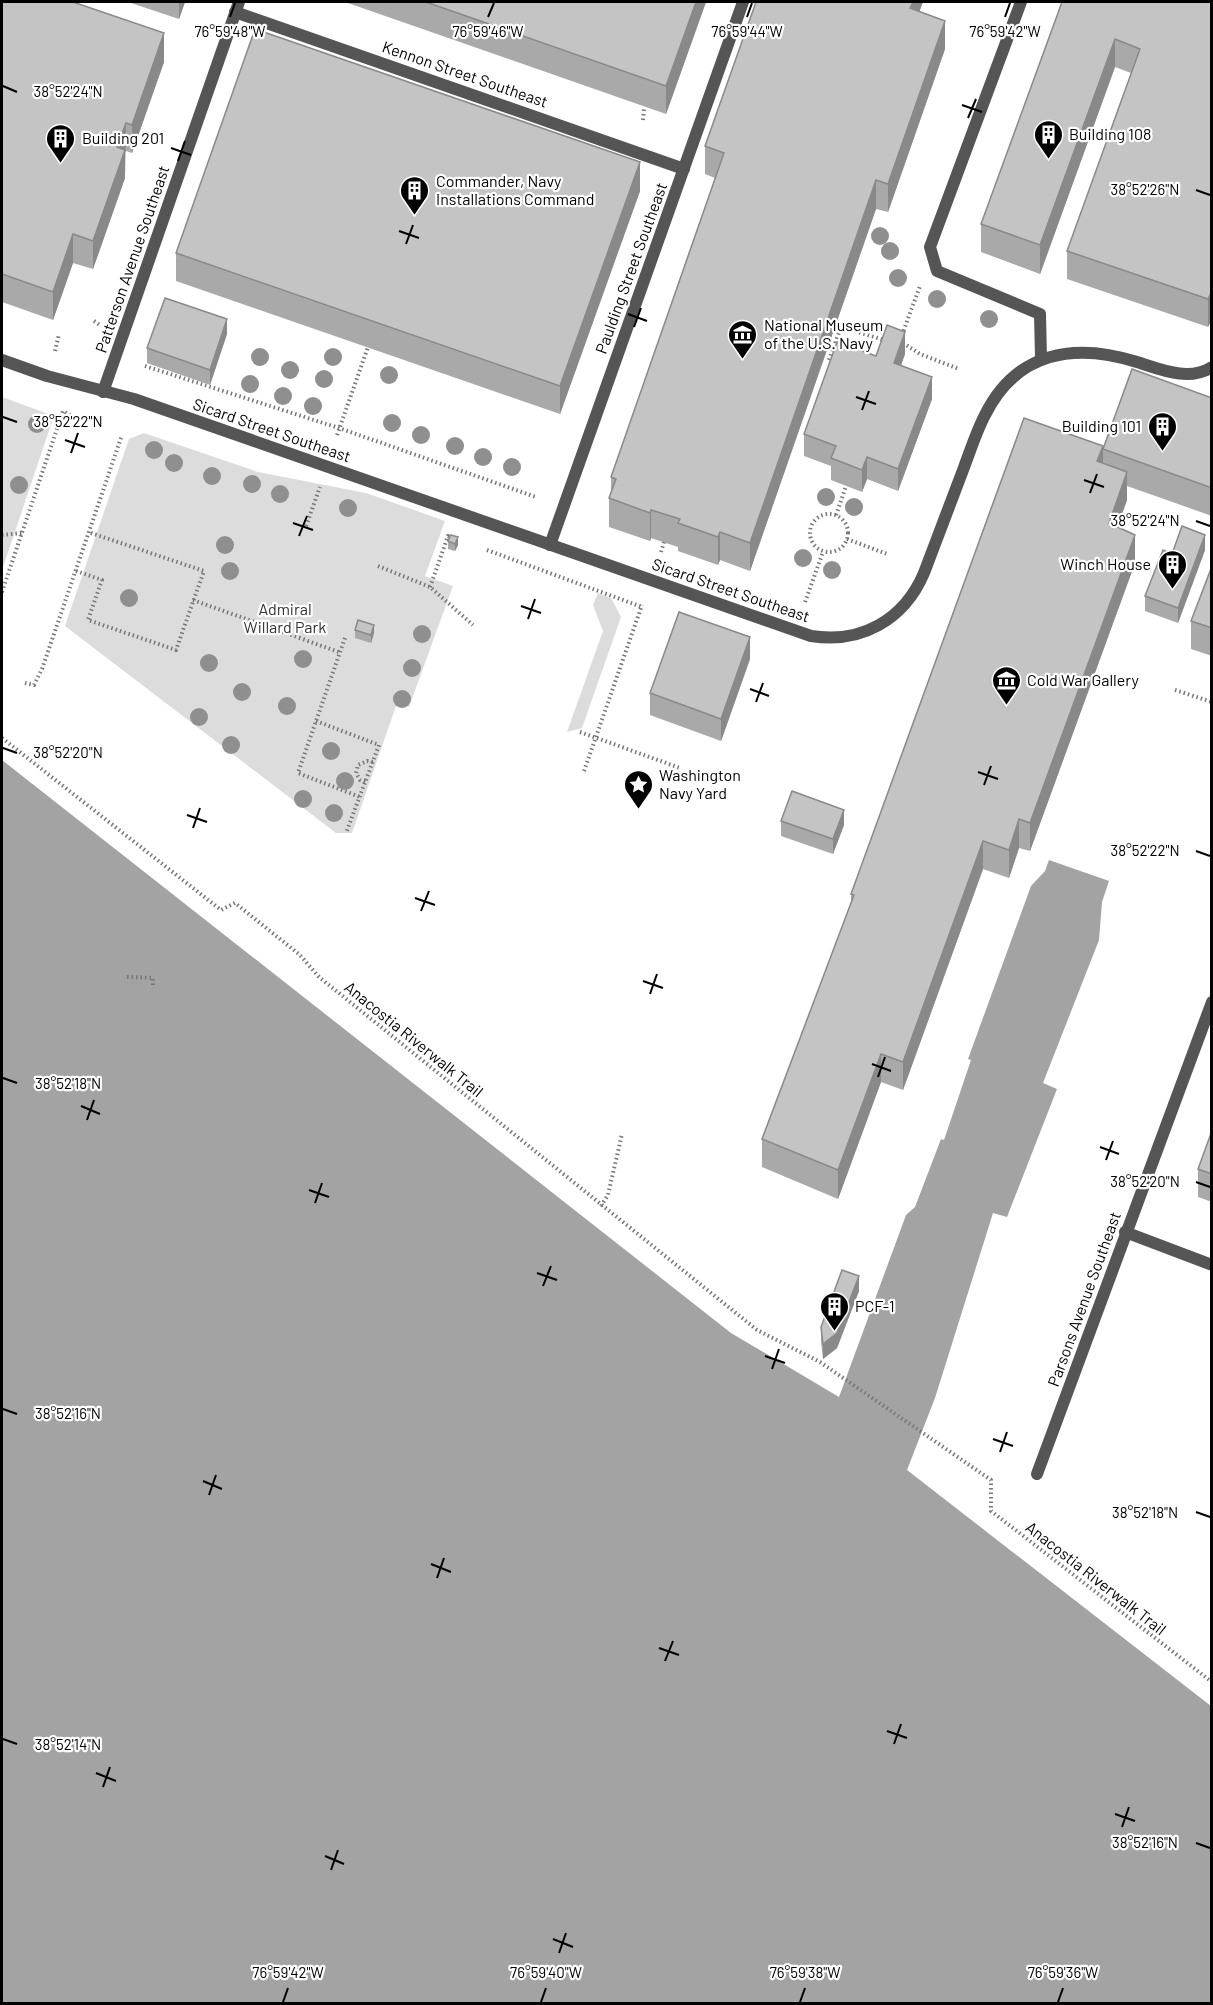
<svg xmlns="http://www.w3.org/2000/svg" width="1213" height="2005" font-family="Barlow,sans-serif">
	<rect width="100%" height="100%" fill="#fff"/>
	<g fill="#dcdcdc">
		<polygon points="2,397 54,416 2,570"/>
		<polygon points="144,433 258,472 366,493 445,521 425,576 453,586 409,707 397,703 352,833 336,833 65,626 129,439"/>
		<polygon points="598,593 611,598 621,617 582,728 567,732 603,631 593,605"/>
	</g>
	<polygon fill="#a3a3a3" points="2,760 731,1333 839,1397 906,1215 915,1207 941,1139 944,1140 971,1060 968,1059 1031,886 1045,871 1049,860 1109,881 1102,902 1099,940 1043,1083 1057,1089 1007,1217 993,1213 935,1398 907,1470 1211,1706 1211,2003 2,2003"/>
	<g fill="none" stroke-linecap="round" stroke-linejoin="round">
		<g stroke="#777" stroke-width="4" stroke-dasharray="1.5 3" stroke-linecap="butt">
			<polyline points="643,120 644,109"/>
			<polyline points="94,321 101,326"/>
			<polyline points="902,335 920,286"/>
			<polyline points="903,343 920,354 959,369"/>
			<polyline points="55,351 59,334"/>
			<polyline points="829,360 841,327 884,340"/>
			<polyline points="145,366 339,428 536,497"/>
			<polyline points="337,435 368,347"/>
			<circle cx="829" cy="533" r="19"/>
			<polyline points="836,515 846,486"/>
			<polyline points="306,526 320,487"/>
			<polyline points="2,535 22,533"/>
			<polyline points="847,539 887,554"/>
			<polyline points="487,550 642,607"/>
			<polyline points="661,552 664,542"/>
			<polyline points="378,566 430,587 473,625"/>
			<polyline points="76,571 102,580 88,620 176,650 204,571 88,532"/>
			<polyline points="430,587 448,536 452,538"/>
			<polyline points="2,592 63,411 70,415"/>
			<polyline points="193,600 339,652"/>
			<polyline points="805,602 823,552"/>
			<polyline points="345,638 298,773 360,797"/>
			<polyline points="25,683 34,685 42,669 122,435"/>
			<polyline points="1175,690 1212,702"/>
			<polyline points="316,721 379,745 346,833"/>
			<polyline points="580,732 680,768"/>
			<polyline points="2,738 221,910 235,903 300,955 319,977 757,1330 820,1362 991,1480 991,1511 1212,1682"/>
			<polyline points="584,771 642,605"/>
			<polyline points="365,782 360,780 356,773 358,765 367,761 373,762"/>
			<polyline points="127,977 153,978 153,985"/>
			<polyline points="601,1206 608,1195 622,1134"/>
		</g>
		<g stroke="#555" stroke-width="12">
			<polyline points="235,12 684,169"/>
			<polyline points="550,545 743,2"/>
		</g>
		<g stroke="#555" stroke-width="12">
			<polyline points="1021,2 930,247 937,271 1040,314 1041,358"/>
			<path d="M2,360L47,376L134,399L811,636C861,644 904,620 924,573C937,539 950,505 963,470C970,452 976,432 985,415C1016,352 1074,342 1137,362C1160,369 1188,382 1212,367"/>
			<polyline points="103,392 239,2"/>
			<polyline points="1125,1232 1212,1265"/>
			<polyline points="1037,1474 1212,1002"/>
		</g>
	</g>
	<g fill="#8f8f8f">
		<circle cx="880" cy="236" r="9"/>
		<circle cx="890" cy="251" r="9"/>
		<circle cx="898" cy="278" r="9"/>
		<circle cx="937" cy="299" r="9"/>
		<circle cx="989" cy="319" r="9"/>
		<circle cx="260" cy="357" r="9"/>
		<circle cx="333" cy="357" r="9"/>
		<circle cx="290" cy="370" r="9"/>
		<circle cx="389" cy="375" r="9"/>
		<circle cx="324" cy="379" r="9"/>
		<circle cx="250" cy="384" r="9"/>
		<circle cx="283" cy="396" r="9"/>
		<circle cx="313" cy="406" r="9"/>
		<circle cx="392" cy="423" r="9"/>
		<circle cx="37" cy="424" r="9"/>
		<circle cx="421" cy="435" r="9"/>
		<circle cx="455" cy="446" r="9"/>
		<circle cx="154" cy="450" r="9"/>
		<circle cx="483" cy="457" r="9"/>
		<circle cx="174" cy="463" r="9"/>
		<circle cx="512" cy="467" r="9"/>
		<circle cx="212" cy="476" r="9"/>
		<circle cx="252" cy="484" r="9"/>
		<circle cx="19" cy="485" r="9"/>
		<circle cx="280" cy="494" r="9"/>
		<circle cx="826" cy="497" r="9"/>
		<circle cx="854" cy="507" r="9"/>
		<circle cx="348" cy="508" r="9"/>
		<circle cx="225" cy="545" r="9"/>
		<circle cx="803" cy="558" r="9"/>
		<circle cx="832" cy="570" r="9"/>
		<circle cx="230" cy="571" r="9"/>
		<circle cx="129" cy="598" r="9"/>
		<circle cx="422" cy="634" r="9"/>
		<circle cx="303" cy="659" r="9"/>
		<circle cx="209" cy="663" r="9"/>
		<circle cx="412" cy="668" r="9"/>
		<circle cx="242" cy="692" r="9"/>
		<circle cx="402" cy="699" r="9"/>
		<circle cx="287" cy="706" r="9"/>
		<circle cx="199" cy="717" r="9"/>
		<circle cx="231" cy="745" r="9"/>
		<circle cx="331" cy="751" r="9"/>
		<circle cx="345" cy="781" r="9"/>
		<circle cx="303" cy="799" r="9"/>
		<circle cx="334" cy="813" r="9"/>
	</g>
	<g fill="#a9a9a9">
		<polygon points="2,2 164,62 132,153 126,151 125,153 125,178 93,269 73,263 53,320 2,302"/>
		<polygon points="128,2 185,2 179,19"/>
		<polygon points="345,2 706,2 666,114"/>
		<polygon points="756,2 923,2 919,11 945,49 888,212 876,209 750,571 720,560 718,565 678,551 678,547 651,538 650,541 609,527 609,498 611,493 611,477 715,178 705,174 705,146"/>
		<polygon points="1062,2 1212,2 1212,319 1208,327 1067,279 1067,251 1131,73 1115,67 1040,274 981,252 981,224"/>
		<polygon points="640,191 560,414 176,281 176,253"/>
		<polygon points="227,334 210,385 147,363 147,348"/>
		<polygon points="905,354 901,365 932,399 898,491 867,479 862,492 831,480 831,466 804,456 804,434 876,356"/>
		<polygon points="1212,398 1212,516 1127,486 1127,500 1117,527 1135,563 1030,851 1019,848 1009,878 983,869 903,1090 881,1082 838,1199 762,1167 762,1139 851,904 851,894 1103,463 1103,449"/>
		<polygon points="448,541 458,545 455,551 448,549"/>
		<polygon points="1205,550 1178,623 1145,611 1145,596 1172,554"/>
		<polygon points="1212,566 1212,656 1191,649 1191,621"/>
		<polygon points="355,630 374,633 371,643 355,638"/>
		<polygon points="750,659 721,741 650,715 650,693"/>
		<polygon points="781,821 844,825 833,854 781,836"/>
		<polygon points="1212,1137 1212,1202 1198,1197 1198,1169"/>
		<polygon points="859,1291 837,1348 823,1359 821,1342 821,1327"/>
	</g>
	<g fill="#898989">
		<polygon points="179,2 185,2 179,19"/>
		<polygon points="696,2 706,2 666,114 666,86"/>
		<polygon points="913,2 923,2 910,37 910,8"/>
		<polygon points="945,21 945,49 888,212 888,184"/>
		<polygon points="164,33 164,62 132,153 132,125"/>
		<polygon points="1115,39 1115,67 1040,274 1040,245"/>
		<polygon points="126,123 125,178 93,269 93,241 117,147"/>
		<polygon points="640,162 640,191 560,414 560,386"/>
		<polygon points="876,180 876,209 750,571 750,543"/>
		<polygon points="73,234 73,263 53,320 53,292"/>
		<polygon points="1212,291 1212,319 1208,327 1208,299"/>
		<polygon points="227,319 227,334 210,385 210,370"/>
		<polygon points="905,332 905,354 894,385 894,363"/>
		<polygon points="932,377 932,399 898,491 898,469"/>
		<polygon points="1103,446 1103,474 1097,461"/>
		<polygon points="867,457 867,479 862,492 862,470"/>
		<polygon points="1127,472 1127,500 1109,551 1109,523"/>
		<polygon points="651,510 651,538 650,541 650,513"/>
		<polygon points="720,532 720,560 718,565 718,537"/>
		<polygon points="1135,535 1135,563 1030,851 1030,823"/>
		<polygon points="1205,535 1205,550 1178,623 1178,608"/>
		<polygon points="458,537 458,545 455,551 455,544"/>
		<polygon points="374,625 374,633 371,643 371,635"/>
		<polygon points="750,637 750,659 721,741 721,719"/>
		<polygon points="844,810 844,825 833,854 833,839"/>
		<polygon points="1019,819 1019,848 1009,878 1009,850"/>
		<polygon points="983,841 983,869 903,1090 903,1062"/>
		<polygon points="881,1054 881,1082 838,1199 838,1170"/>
		<polygon points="859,1276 859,1291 837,1348 823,1359 823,1344"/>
	</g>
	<g fill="#c4c4c4" stroke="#898989" stroke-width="1.5">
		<polygon points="2,2 73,2 164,33 132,125 126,123 117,147 125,150 93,241 73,234 53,292 2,274"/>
		<polygon points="426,2 696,2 666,86"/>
		<polygon points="756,2 913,2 910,8 945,21 888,184 876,180 750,543 720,532 718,537 678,523 680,519 664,514 651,510 650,513 609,498 616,479 611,477 724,153 705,146"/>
		<polygon points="1062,2 1212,2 1212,291 1208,299 1067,251 1140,49 1115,39 1040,245 981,224"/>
		<polygon points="255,29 640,162 560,386 176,253"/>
		<polygon points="165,298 227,319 210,370 147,348"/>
		<polygon points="887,325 905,332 894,363 932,377 898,469 867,457 862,470 831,458 836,446 804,434 837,342 876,356"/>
		<polygon points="1132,369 1212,398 1212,488 1103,449"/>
		<polygon points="1024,418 1103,446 1097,461 1127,472 1109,523 1135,535 1030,823 1019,819 1009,850 983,841 903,1062 881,1054 838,1170 762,1139 854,895 851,894"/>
		<polygon points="1182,526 1205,535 1178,608 1145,596 1163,550 1172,554"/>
		<polygon points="451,535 458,537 455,544 448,541"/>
		<polygon points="1212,566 1212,628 1191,621"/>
		<polygon points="679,612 750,637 721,719 650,693"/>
		<polygon points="358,620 374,625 371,635 355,630"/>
		<polygon points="792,791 844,810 833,839 781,821"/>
		<polygon points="1210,1136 1212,1137 1212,1174 1198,1169"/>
		<polygon points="842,1270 859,1276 837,1333 823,1344 821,1327"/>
	</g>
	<path fill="none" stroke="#000" stroke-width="2" d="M230,17L235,3M488,17L494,3M747,17L752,3M1005,17L1010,3M3,86L17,92M962,105L982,112M968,118L976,99M171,148L191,155M178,161L185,141M1196,190L1210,195M399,231L419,238M406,244L413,225M628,314L647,321M634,327L641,308M856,397L876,404M862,410L869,391M3,417L17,422M65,440L85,447M71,453L78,433M1084,480L1104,487M1090,493L1097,474M1196,521L1210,526M293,523L313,530M299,536L307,516M521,606L541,613M528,619L535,599M750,689L769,696M756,702L763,683M3,748L17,753M978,772L998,779M984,785L991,766M187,815L207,822M193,828L200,808M1196,851L1210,856M415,898L435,905M421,911L429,891M643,981L663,988M650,994L657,974M872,1064L891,1071M878,1077L885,1057M3,1078L17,1083M81,1106L100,1114M87,1120L94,1100M1100,1147L1119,1154M1106,1160L1113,1141M1196,1182L1210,1187M309,1190L329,1197M315,1203L322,1183M537,1273L557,1280M543,1286L551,1266M765,1356L785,1363M772,1369L779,1349M3,1409L17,1414M993,1439L1013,1446M1000,1452L1007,1432M203,1481L222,1489M209,1495L216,1475M1196,1512L1210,1517M431,1564L451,1572M437,1578L444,1558M659,1648L679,1655M665,1661L673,1641M887,1731L907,1738M3,1739L17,1744M894,1744L901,1724M96,1773L116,1781M103,1787L110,1767M1115,1814L1135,1821M1122,1827L1129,1807M1196,1843L1210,1848M325,1856L344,1864M331,1870L338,1850M553,1939L573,1947M559,1953L566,1933M283,2002L288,1988M541,2002L546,1988M800,2002L805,1988M1058,2002L1063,1988"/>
	<defs>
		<symbol id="building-pin" viewBox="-11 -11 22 30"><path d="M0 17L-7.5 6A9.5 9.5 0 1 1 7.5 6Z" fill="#000" stroke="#fff"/><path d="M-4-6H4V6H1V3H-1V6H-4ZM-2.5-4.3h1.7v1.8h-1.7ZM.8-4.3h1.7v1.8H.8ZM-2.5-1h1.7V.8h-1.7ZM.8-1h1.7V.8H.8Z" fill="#fff"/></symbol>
		<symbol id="museum-pin" viewBox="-11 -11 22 30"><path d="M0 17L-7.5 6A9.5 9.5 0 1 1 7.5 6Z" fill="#000" stroke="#fff"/><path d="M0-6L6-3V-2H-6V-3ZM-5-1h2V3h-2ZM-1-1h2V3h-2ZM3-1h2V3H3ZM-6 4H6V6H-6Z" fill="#fff"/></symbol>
		<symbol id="sight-pin" viewBox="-11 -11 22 30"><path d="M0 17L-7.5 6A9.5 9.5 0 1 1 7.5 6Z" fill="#000" stroke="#fff"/><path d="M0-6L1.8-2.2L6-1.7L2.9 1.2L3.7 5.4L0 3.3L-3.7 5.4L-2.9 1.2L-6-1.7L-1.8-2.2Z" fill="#fff"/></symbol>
	</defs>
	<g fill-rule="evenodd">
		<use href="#building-pin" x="1032" y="118" width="33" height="45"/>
		<use href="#building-pin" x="44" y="122" width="33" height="45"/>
		<use href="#building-pin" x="398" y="174" width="33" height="45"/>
		<use href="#museum-pin" x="726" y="318" width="33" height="45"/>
		<use href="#building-pin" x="1146" y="410" width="33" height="45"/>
		<use href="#building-pin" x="1156" y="548" width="33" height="45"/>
		<use href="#museum-pin" x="990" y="664" width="33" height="45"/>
		<use href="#sight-pin" x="622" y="768" width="33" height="45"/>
		<use href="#building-pin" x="818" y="1290" width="33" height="45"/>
	</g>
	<g text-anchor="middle" stroke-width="4.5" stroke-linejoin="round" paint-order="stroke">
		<g font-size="16" fill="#000" stroke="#fff">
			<text transform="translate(465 74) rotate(19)" y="6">Kennon Street Southeast</text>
			<text transform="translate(132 259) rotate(-71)" y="6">Patterson Avenue Southeast</text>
			<text transform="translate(631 268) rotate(-70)" y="6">Paulding Street Southeast</text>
			<text transform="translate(272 430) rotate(19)" y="6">Sicard Street Southeast</text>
			<text transform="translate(731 590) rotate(19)" y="6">Sicard Street Southeast</text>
			<text transform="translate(414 1039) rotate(39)" y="6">Anacostia Riverwalk Trail</text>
			<text transform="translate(1084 1299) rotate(-70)" y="6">Parsons Avenue Southeast</text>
			<text transform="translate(1096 1578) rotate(38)" y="6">Anacostia Riverwalk Trail</text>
		</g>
		<g font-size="16" fill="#000" stroke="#fff" text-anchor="start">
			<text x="1069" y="140">Building 108</text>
			<text x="82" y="144">Building 201</text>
			<text x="436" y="187">Commander, Navy<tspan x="436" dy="18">Installations Command</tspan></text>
			<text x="764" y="331">National Museum<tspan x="764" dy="18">of the U.S. Navy</tspan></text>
			<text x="1141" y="432" text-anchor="end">Building 101</text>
			<text x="1151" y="570" text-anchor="end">Winch House</text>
			<text x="1027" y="686">Cold War Gallery</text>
			<text x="659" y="781">Washington<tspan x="659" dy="18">Navy Yard</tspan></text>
			<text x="855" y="1312">PCF-1</text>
		</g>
		<g font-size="16" fill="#333" stroke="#fff">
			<text x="285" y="615">Admiral<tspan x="285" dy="18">Willard Park</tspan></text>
		</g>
	</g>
	<g font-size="15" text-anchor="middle" fill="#000" stroke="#fff" stroke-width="4.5" stroke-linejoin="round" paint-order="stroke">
		<text x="230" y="37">76°59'48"W</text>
		<text x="488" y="37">76°59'46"W</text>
		<text x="747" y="37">76°59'44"W</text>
		<text x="1005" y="37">76°59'42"W</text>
		<text x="68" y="97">38°52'24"N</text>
		<text x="1145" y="195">38°52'26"N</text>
		<text x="68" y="427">38°52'22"N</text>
		<text x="1145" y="526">38°52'24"N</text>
		<text x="68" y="758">38°52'20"N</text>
		<text x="1145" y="856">38°52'22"N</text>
		<text x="68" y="1089">38°52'18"N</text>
		<text x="1145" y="1187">38°52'20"N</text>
		<text x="68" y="1419">38°52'16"N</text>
		<text x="1145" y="1518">38°52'18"N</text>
		<text x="68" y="1750">38°52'14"N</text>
		<text x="1145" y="1848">38°52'16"N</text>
		<text x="288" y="1978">76°59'42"W</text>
		<text x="546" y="1978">76°59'40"W</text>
		<text x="805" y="1978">76°59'38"W</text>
		<text x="1063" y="1978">76°59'36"W</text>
	</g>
	<rect width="1213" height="2005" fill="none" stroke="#000000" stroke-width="6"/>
</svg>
